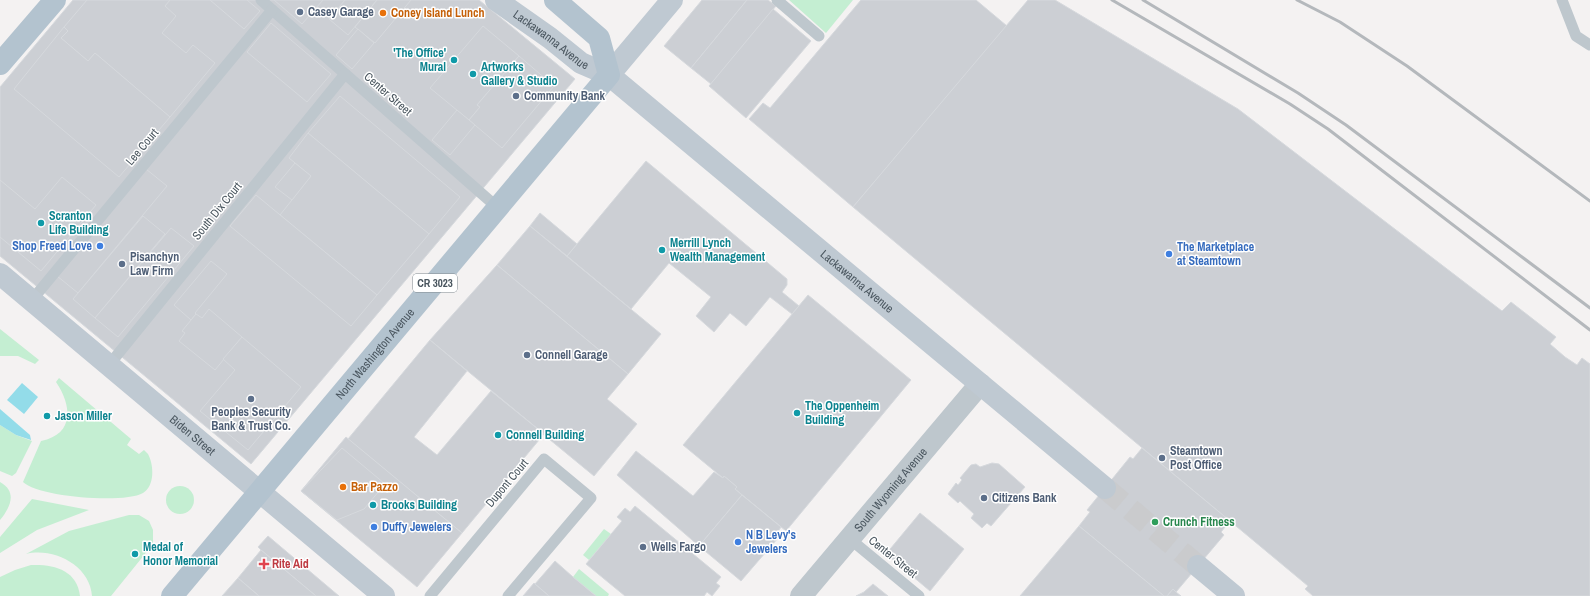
<svg xmlns="http://www.w3.org/2000/svg" width="1590" height="596" font-family="'Archivo Narrow',sans-serif">
	<rect width="100%" height="100%" fill="#f4f2f2"/>
	<g fill="#c4eed2">
		<polygon points="789,0 853,0 826,33"/>
		<polygon points="0,329 39,360 35,364 18,356 0,356"/>
		<path d="M59,378L131,439L127,445L139,454L144,450L148,454C154,465 155,486 143,493C124,504 38,497 23,482L41,441C76,434 71,404 56,382Z"/>
		<polygon points="0,425 16,435 32,441 16,473 12,476 0,471"/>
		<path d="M0,482C18,492 10,508 0,520Z"/>
		<circle cx="180" cy="500" r="14"/>
		<polygon points="32,499 89,510 37,530 0,553 0,537"/>
		<path d="M129,515H139L149,521L153,530V544L111,596H92C90,565 53,547 26,554L69,531Z"/>
		<polygon points="604,529 611,534 589,560 583,555"/>
		<path d="M31,565C54,564 77,570 80,596H0V577L15,570Z"/>
		<polygon points="579,569 609,594 608,596 596,596 573,577"/>
	</g>
	<g fill="#93dce9">
		<polygon points="22,383 38,397 24,414 7,400"/>
		<polygon points="0,409 30,435 31,440 16,435 0,425"/>
	</g>
	<g fill="#cccfd4" stroke="#d6d9dd">
		<polygon points="73,0 479,0 575,79 251,464 0,256 0,87"/>
		<polygon points="87,0 170,0 165,6 176,16 162,33 186,53 193,45 215,63 170,117 95,53 88,61 61,38 68,31 64,27"/>
		<polygon points="210,0 247,0 260,11 244,29"/>
		<polygon points="274,0 323,0 302,24"/>
		<polygon points="345,0 377,0 348,35 329,19"/>
		<polygon points="377,0 411,0 375,43 355,27"/>
		<polygon points="702,0 747,0 691,68 664,46"/>
		<polygon points="747,0 768,0 776,6 711,84 691,68"/>
		<polygon points="861,0 976,0 1007,26 853,207 749,119 763,103 770,108"/>
		<polygon points="1028,0 1055,0 1238,109 1502,311 1511,302 1556,337 1550,344 1565,357 1577,365 1582,358 1590,364 1590,596 1313,596 1305,589 1308,586 853,207"/>
		<polygon points="773,9 811,41 746,118 709,86"/>
		<polygon points="271,23 331,74 307,102 247,52"/>
		<polygon points="483,26 519,56 477,105 480,107 469,120 430,88"/>
		<polygon points="64,27 68,31 61,38 88,61 95,53 170,117 119,177 14,89"/>
		<polygon points="358,29 374,43 352,69 336,55"/>
		<polygon points="519,56 554,86 502,148 469,120 480,107 477,105"/>
		<polygon points="340,96 460,197 429,234 308,133"/>
		<polygon points="457,110 475,125 450,155 432,140"/>
		<polygon points="308,133 429,234 377,295 280,215 311,176 289,158"/>
		<polygon points="646,161 787,279 787,285 782,292 799,306 792,314 770,297 746,326 730,313 714,332 696,316 711,297 669,263 631,309 567,256"/>
		<polygon points="295,163 311,176 292,200 275,187"/>
		<polygon points="146,169 167,186 78,293 57,276"/>
		<polygon points="62,177 96,205 41,271 0,237 0,180 35,209"/>
		<polygon points="256,195 377,295 351,326 230,226"/>
		<polygon points="540,213 577,244 567,256 530,226"/>
		<polygon points="143,216 165,234 95,318 73,299"/>
		<polygon points="530,226 661,334 628,374 497,265"/>
		<polygon points="171,228 194,246 118,337 95,318"/>
		<polygon points="211,261 227,274 195,313 196,314 191,320 174,305"/>
		<polygon points="497,265 628,374 607,399 637,424 594,476 549,439 551,435 546,431 544,434 430,340"/>
		<polygon points="808,295 911,380 786,531 735,489 737,487 724,476 723,478 683,445"/>
		<polygon points="209,309 242,337 215,370 179,341 185,333 182,331 196,314 202,318"/>
		<polygon points="242,337 301,387 248,450 200,411 235,370 223,359"/>
		<polygon points="430,340 467,371 414,437 437,455 491,391 544,434 462,533 348,439"/>
		<polygon points="346,437 462,533 417,587 301,491"/>
		<polygon points="342,448 385,484 364,509 337,520 301,491"/>
		<polygon points="1142,448 1230,521 1221,532 1224,535 1176,592 1173,589 1167,596 1164,596 1079,526 1090,512 1087,510 1130,457 1133,459"/>
		<polygon points="636,451 693,496 714,472 723,478 724,476 737,487 735,489 742,495 699,546 617,475"/>
		<polygon points="992,463 999,464 1025,487 991,526 987,523 982,528 971,518 974,514 960,501 958,503 948,494 956,483 958,485 962,480 960,478 971,465 976,464 980,467"/>
		<polygon points="742,495 781,527 777,533 778,538 741,581 699,546"/>
		<polygon points="635,506 721,577 716,583 720,586 712,596 707,592 704,596 625,596 586,564 622,521 617,517 625,508 630,512"/>
		<polygon points="920,513 964,549 930,591 886,554"/>
		<polygon points="1079,526 1164,596 1020,596"/>
		<polygon points="268,536 339,596 316,596 261,550 258,547"/>
		<polygon points="261,550 316,596 259,596 238,578"/>
		<polygon points="555,561 573,577 596,596 549,596 535,584"/>
		<polygon points="238,578 259,596 222,596"/>
		<polygon points="534,583 535,584 549,596 523,596"/>
		<polygon points="873,584 888,596 856,596 864,592"/>
		<polygon points="1173,589 1176,592 1181,596 1167,596"/>
	</g>
	<g fill="none" stroke-linecap="round" stroke-linejoin="round">
		<polyline stroke="#cacbcd" stroke-width="22" stroke-dasharray="22 11" stroke-linecap="butt" points="1105,488 1198,566"/>
		<g stroke="#bec7cd" stroke-width="11">
			<polyline points="261,0 498,208"/>
			<polyline points="777,0 819,36"/>
			<polyline points="1562,0 1576,36 1590,45"/>
			<polyline points="32,300 272,10"/>
			<polyline points="109,365 345,74"/>
			<polyline points="850,539 919,596"/>
			<polyline points="430,596 544,459 591,498 508,596"/>
		</g>
		<path stroke="#bec7cd" stroke-width="22" id="s1" d="M801,596L980,384"/>
		<g stroke="#bfc9d2" stroke-width="22">
			<path id="s2" d="M496,0L550,38L581,63L609,75L1105,488"/>
			<polyline points="609,75 672,0"/>
			<path id="s3" d="M0,274L384,596"/>
			<polyline points="1198,566 1234,596"/>
		</g>
		<g stroke="#b3c3cf" stroke-width="22">
			<polyline points="0,64 55,0"/>
			<path id="s4" d="M172,596L609,75L599,38L555,0"/>
		</g>
		<g stroke="#b4b8bc" stroke-width="3">
			<polyline points="1112,0 1290,104 1328,129 1590,330"/>
			<polyline points="1143,0 1298,93 1346,125 1590,308"/>
			<polyline points="1297,0 1340,22 1407,66 1590,201"/>
		</g>
	</g>
	<g fill="#5c6f8a" stroke="#fff" stroke-width="1.5">
		<circle cx="300" cy="12" r="4"/>
		<circle cx="516" cy="96" r="4"/>
		<circle cx="122" cy="264" r="4"/>
		<circle cx="527" cy="355" r="4"/>
		<circle cx="251" cy="399" r="4"/>
		<circle cx="1162" cy="458" r="4"/>
		<circle cx="984" cy="498" r="4"/>
		<circle cx="643" cy="547" r="4"/>
	</g>
	<g fill="#e8710a" stroke="#fff" stroke-width="1.5">
		<circle cx="383" cy="13" r="4"/>
		<circle cx="343" cy="487" r="4"/>
	</g>
	<g fill="#0f9aa8" stroke="#fff" stroke-width="1.5">
		<circle cx="454" cy="60" r="4"/>
		<circle cx="473" cy="74" r="4"/>
		<circle cx="41" cy="223" r="4"/>
		<circle cx="662" cy="250" r="4"/>
		<circle cx="797" cy="413" r="4"/>
		<circle cx="47" cy="416" r="4"/>
		<circle cx="498" cy="435" r="4"/>
		<circle cx="373" cy="505" r="4"/>
		<circle cx="135" cy="554" r="4"/>
	</g>
	<g fill="#3f7fe0" stroke="#fff" stroke-width="1.5">
		<circle cx="100" cy="246" r="4"/>
		<circle cx="1169" cy="254" r="4"/>
		<circle cx="374" cy="527" r="4"/>
		<circle cx="738" cy="542" r="4"/>
	</g>
	<circle fill="#2e9e5b" stroke="#fff" stroke-width="1.5" cx="1155" cy="522" r="4"/>
	<path fill="#e0444e" stroke="#fff" stroke-width="1.5" d="M262 558h4v4h4v4h-4v4h-4v-4h-4v-4h4z"/>
	<g text-anchor="middle" stroke-width="3" stroke-linejoin="round" paint-order="stroke">
		<rect fill="#fff" stroke="#80898f" stroke-width="1" x="413" y="274" width="44" height="18" rx="3"/>
		<g font-size="11" font-weight="bold" fill="#4a565f">
			<text x="435" y="287">CR 3023</text>
		</g>
		<g font-size="12" font-weight="bold" fill="#4e5e75" stroke="#fff" text-anchor="start">
			<text x="308" y="16">Casey Garage</text>
			<text x="524" y="100">Community Bank</text>
			<text x="130" y="261">Pisanchyn<tspan x="130" dy="14">Law Firm</tspan></text>
			<text x="535" y="359">Connell Garage</text>
			<text x="251" y="416" text-anchor="middle">Peoples Security<tspan x="251" dy="14">Bank &amp; Trust Co.</tspan></text>
			<text x="1170" y="455">Steamtown<tspan x="1170" dy="14">Post Office</tspan></text>
			<text x="992" y="502">Citizens Bank</text>
			<text x="651" y="551">Wells Fargo</text>
		</g>
		<g font-size="12" font-weight="bold" fill="#c56008" stroke="#fff" text-anchor="start">
			<text x="391" y="17">Coney Island Lunch</text>
			<text x="351" y="491">Bar Pazzo</text>
		</g>
		<g font-size="12" fill="#4a565f" stroke="#fff">
			<text dy="4" stroke="none"><textPath href="#s2" startOffset="68">Lackawanna Avenue</textPath></text>
			<text transform="translate(388 94) rotate(41)" y="4">Center Street</text>
			<text transform="translate(142 147) rotate(-50)" y="4">Lee Court</text>
			<text transform="translate(217 211) rotate(-51)" y="4">South Dix Court</text>
			<text dy="4" stroke="none"><textPath href="#s2" startOffset="459">Lackawanna Avenue</textPath></text>
			<text dy="4" stroke="none"><textPath href="#s4" startOffset="316">North Washington Avenue</textPath></text>
			<text dy="4" stroke="none"><textPath href="#s3" startOffset="251">Biden Street</textPath></text>
			<text transform="translate(507 483) rotate(-50)" y="4">Dupont Court</text>
			<text dy="4" stroke="none"><textPath href="#s1" startOffset="139">South Wyoming Avenue</textPath></text>
			<text transform="translate(893 557) rotate(39)" y="4">Center Street</text>
		</g>
		<g font-size="12" font-weight="bold" fill="#0d838f" stroke="#fff" text-anchor="start">
			<text x="446" y="57" text-anchor="end">'The Office'<tspan x="446" dy="14">Mural</tspan></text>
			<text x="481" y="71">Artworks<tspan x="481" dy="14">Gallery &amp; Studio</tspan></text>
			<text x="49" y="220">Scranton<tspan x="49" dy="14">Life Building</tspan></text>
			<text x="670" y="247">Merrill Lynch<tspan x="670" dy="14">Wealth Management</tspan></text>
			<text x="805" y="410">The Oppenheim<tspan x="805" dy="14">Building</tspan></text>
			<text x="55" y="420">Jason Miller</text>
			<text x="506" y="439">Connell Building</text>
			<text x="381" y="509">Brooks Building</text>
			<text x="143" y="551">Medal of<tspan x="143" dy="14">Honor Memorial</tspan></text>
		</g>
		<g font-size="12" font-weight="bold" fill="#366cbe" stroke="#fff" text-anchor="start">
			<text x="92" y="250" text-anchor="end">Shop Freed Love</text>
			<text x="1177" y="251">The Marketplace<tspan x="1177" dy="14">at Steamtown</tspan></text>
			<text x="382" y="531">Duffy Jewelers</text>
			<text x="746" y="539">N B Levy's<tspan x="746" dy="14">Jewelers</tspan></text>
		</g>
		<g font-size="12" font-weight="bold" fill="#27864d" stroke="#fff" text-anchor="start">
			<text x="1163" y="526">Crunch Fitness</text>
		</g>
		<g font-size="12" font-weight="bold" fill="#be3a42" stroke="#fff" text-anchor="start">
			<text x="272" y="568">Rite Aid</text>
		</g>
	</g>
</svg>
